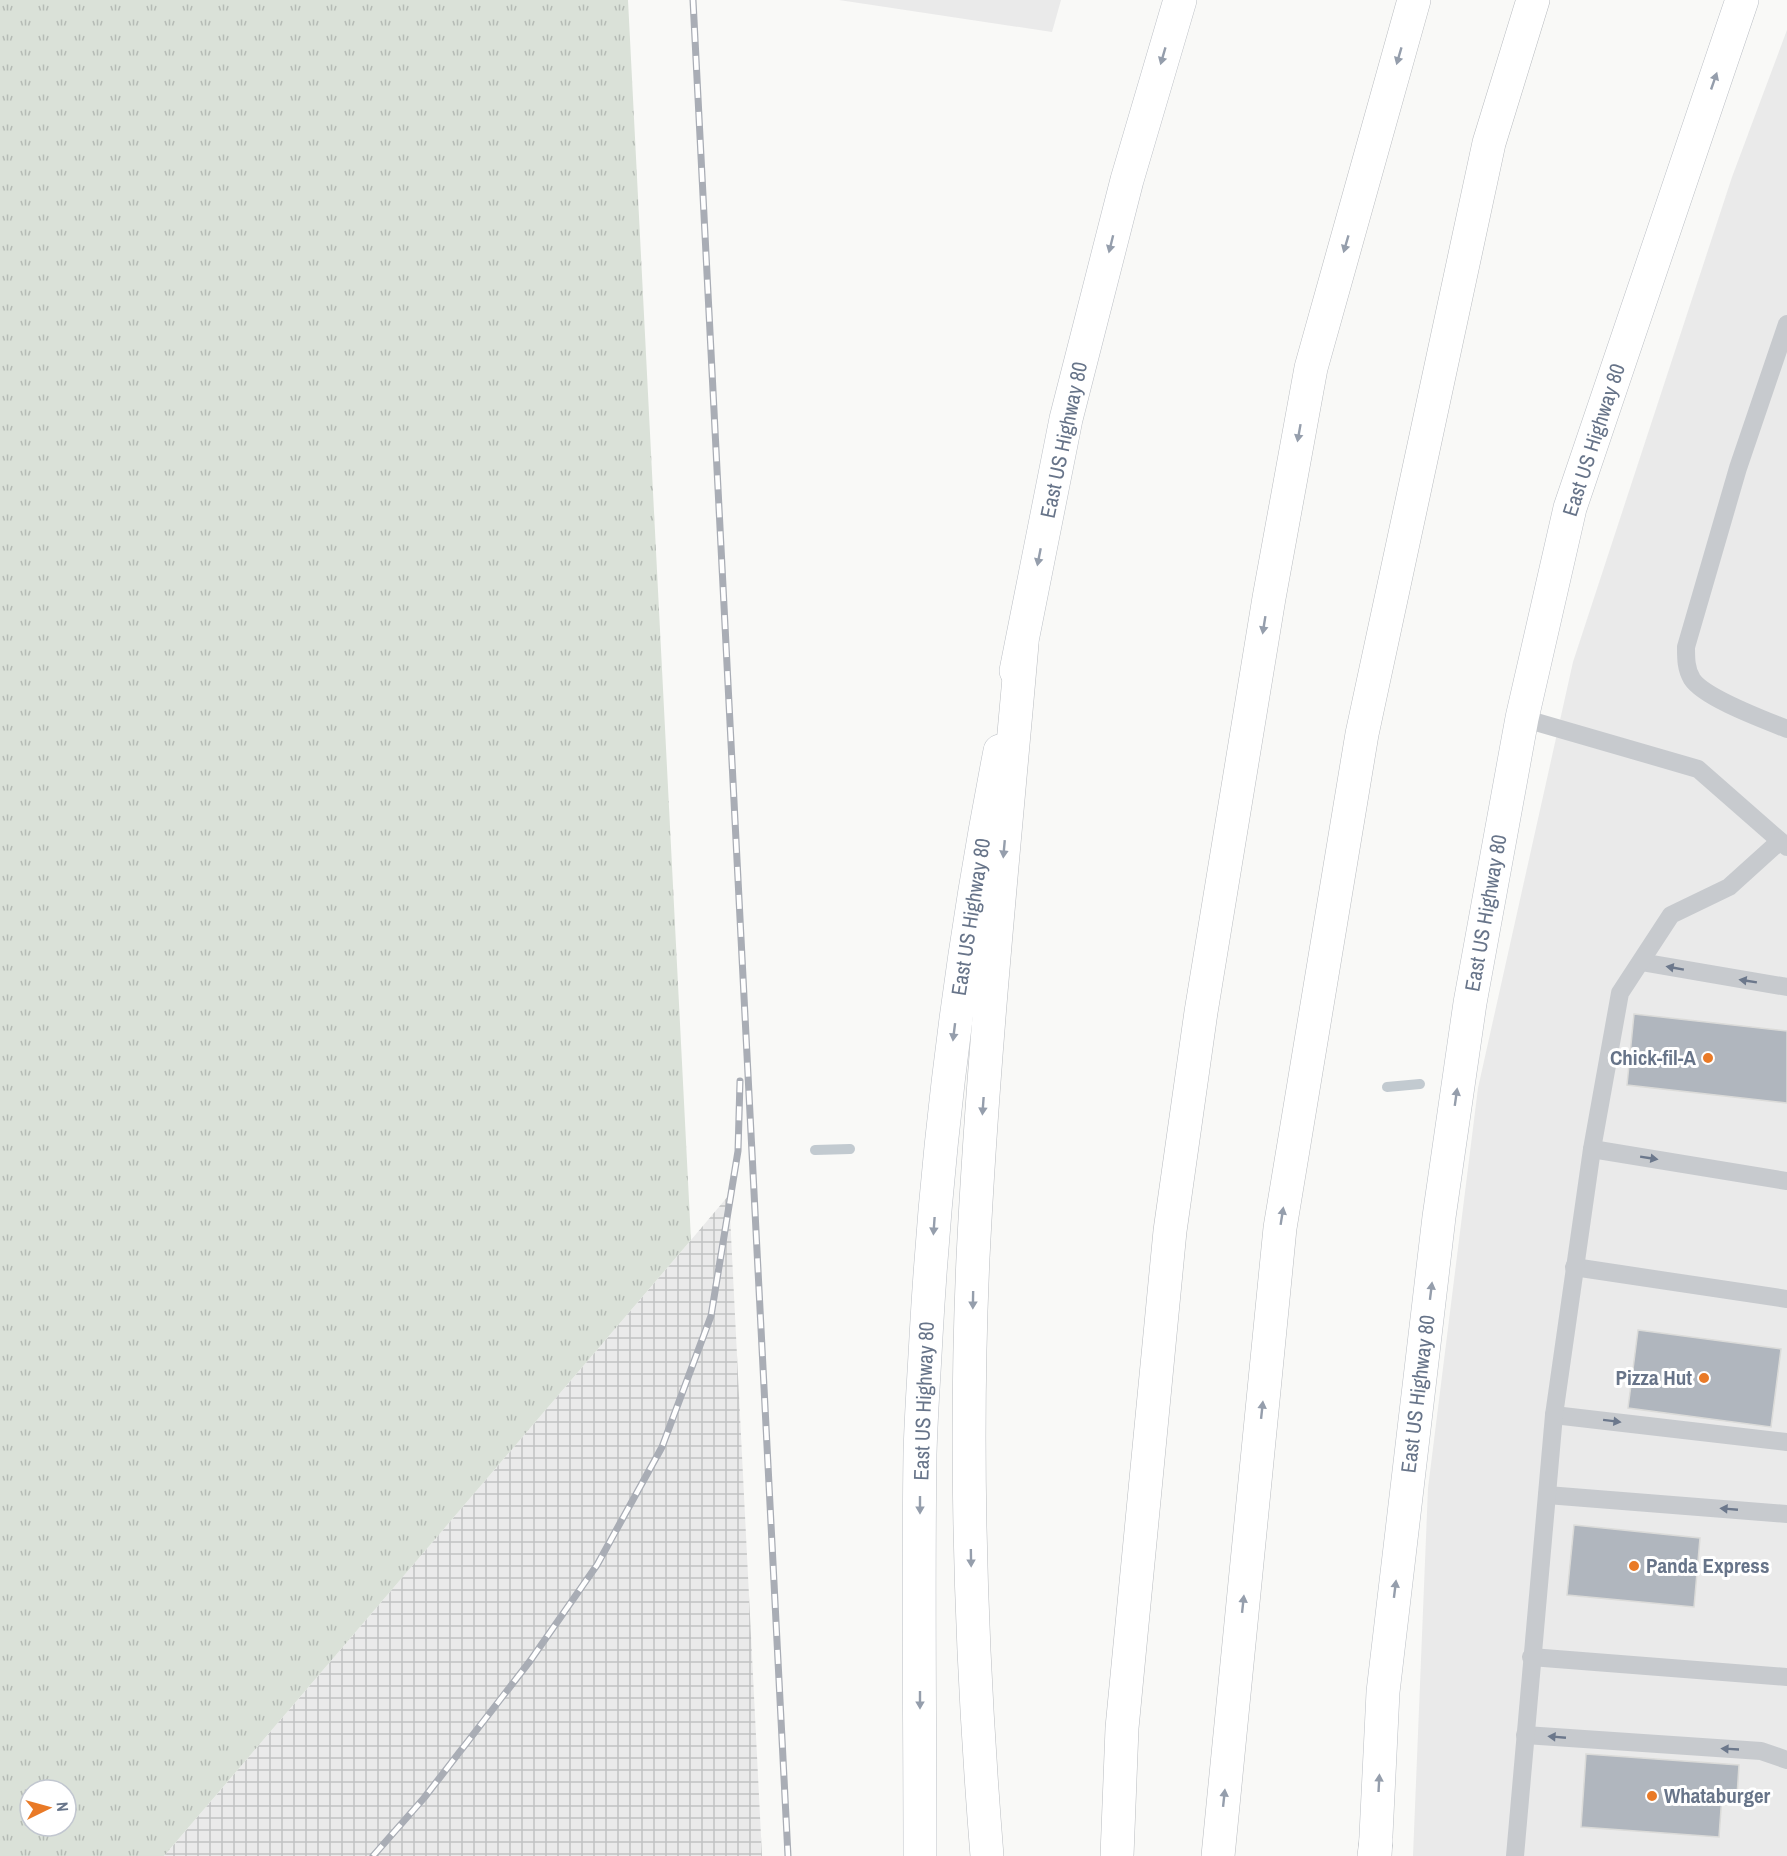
<svg xmlns="http://www.w3.org/2000/svg" width="1787" height="1856" font-family="'Archivo Narrow',sans-serif">
	<defs>
		<pattern id="industrial-grid" width="8" height="8" patternUnits="userSpaceOnUse" patternTransform="scale(1.5)"><rect width="8" height="8" fill="#eaeaea"/><path d="M0 4h8M4 0v8" fill="none" stroke="#c1c2c3"/></pattern>
		<pattern id="grass-tufts" width="24" height="20" patternUnits="userSpaceOnUse" patternTransform="scale(1.5)"><rect width="24" height="20" fill="#dae1d8"/><path d="M3 7l-1-3M5 7V3M7 7l1-3M15 17l-1-3M17 17v-4M19 17l1-3" fill="none" stroke="#b5bbb5"/></pattern>
	</defs>
	<rect width="100%" height="100%" fill="#f9f9f7"/>
	<g fill="#eaeaea">
		<polygon points="839,0 1061,0 1052,32"/>
		<polygon points="1787,30 1787,1856 1413,1856 1428,1488 1478,1088 1573,662 1732,177"/>
	</g>
	<polygon fill="url(#industrial-grid)" points="729,1195 762,1856 164,1856 691,1240"/>
	<path fill="url(#grass-tufts)" fill-rule="evenodd" d="M0,0H628L691,1240L164,1856H0ZM30,1790H66V1826H30Z"/>
	<g fill="none" stroke-linecap="round" stroke-linejoin="round">
		<g stroke="#c2cad0" stroke-width="10">
			<polyline points="1387,1087 1420,1084"/>
			<polyline points="815,1150 850,1149"/>
		</g>
	</g>
	<g fill="#b0b6be" stroke="#dbdbd9" stroke-width="1.5">
		<polygon points="1634,1014 1787,1031 1787,1103 1627,1085"/>
		<polygon points="1638,1330 1781,1349 1771,1427 1628,1408"/>
		<polygon points="1574,1525 1700,1538 1694,1607 1567,1595"/>
		<polygon points="1586,1754 1739,1765 1737,1796 1722,1795 1719,1837 1581,1827"/>
	</g>
	<g fill="none" stroke-linecap="round" stroke-linejoin="round">
		<defs>
			<g id="secondary">
				<polyline points="1016,671 1066,419 1127,180 1180,0"/>
				<path d="M920,1856C920,1722 918,1588 920,1454C921,1415 924,1376 926,1337C937,1140 962,945 1000,751"/>
				<polyline points="1375,1856 1383,1692 1439,1217 1470,1003 1522,718 1570,508 1742,0"/>
			</g>
			<g id="motorway">
				<path d="M987,1856C971,1658 964,1457 973,1258C983,1053 1004,849 1022,644"/>
				<polyline points="1117,1856 1122,1728 1170,1231 1201,1012 1269,598 1311,368 1414,0"/>
				<polyline points="1218,1856 1280,1228 1362,734 1489,143 1533,0"/>
				<polyline points="1374,1856 1376,1841"/>
			</g>
		</defs>
		<use href="#secondary" stroke="#bbbfc5" stroke-width="34"/>
		<use href="#motorway" stroke="#b9bcc0" stroke-width="34"/>
		<g stroke="#c7cace" stroke-width="18">
			<path d="M1787,324L1738,468L1686,647C1686,659 1686,669 1692,679C1704,698 1765,720 1787,729"/>
			<polyline points="1522,718 1698,769 1787,847"/>
			<polyline points="1641,962 1787,987"/>
			<polyline points="1592,1149 1787,1181"/>
			<polyline points="1574,1267 1787,1299"/>
			<polyline points="1554,1415 1787,1442"/>
			<polyline points="1547,1495 1787,1514"/>
			<polyline points="1531,1657 1787,1677"/>
			<polyline points="1525,1735 1761,1751 1787,1760"/>
			<polyline points="1515,1856 1554,1415 1592,1149 1620,993 1671,915 1729,887 1780,841"/>
		</g>
		<use href="#secondary" stroke="#fff" stroke-width="33"/>
		<use href="#motorway" stroke="#fff" stroke-width="33"/>
		<defs>
			<g id="rail">
				<polyline points="693,0 788,1856"/>
				<polyline points="373,1856 424,1798 530,1661 597,1565 662,1447 711,1316 738,1151 740,1081"/>
			</g>
		</defs>
		<use href="#rail" stroke="#a9adb5" stroke-width="7"/>
		<use href="#rail" stroke="#fff" stroke-width="4.5" stroke-dasharray="14" stroke-linecap="butt"/>
	</g>
	<defs><path id="oneway-solid" d="M-6-.8H1V-3.2L6.5 0L1 3.2V.8H-6Z" transform="scale(1.5)"/></defs>
	<g fill="#959eac">
		<use href="#oneway-solid" transform="translate(1163 56) rotate(106)"/>
		<use href="#oneway-solid" transform="translate(1399 56) rotate(106)"/>
		<use href="#oneway-solid" transform="translate(1714 81) rotate(-71)"/>
		<use href="#oneway-solid" transform="translate(1111 244) rotate(104)"/>
		<use href="#oneway-solid" transform="translate(1346 244) rotate(106)"/>
		<use href="#oneway-solid" transform="translate(1299 433) rotate(100)"/>
		<use href="#oneway-solid" transform="translate(1039 557) rotate(101)"/>
		<use href="#oneway-solid" transform="translate(1264 625) rotate(99)"/>
		<use href="#oneway-solid" transform="translate(1004 849) rotate(95)"/>
		<use href="#oneway-solid" transform="translate(954 1032) rotate(97)"/>
		<use href="#oneway-solid" transform="translate(1456 1097) rotate(-82)"/>
		<use href="#oneway-solid" transform="translate(983 1106) rotate(94)"/>
		<use href="#oneway-solid" transform="translate(1282 1216) rotate(-81)"/>
		<use href="#oneway-solid" transform="translate(934 1226) rotate(94)"/>
		<use href="#oneway-solid" transform="translate(1431 1291) rotate(-83)"/>
		<use href="#oneway-solid" transform="translate(973 1300) rotate(91)"/>
		<use href="#oneway-solid" transform="translate(1262 1410) rotate(-84)"/>
		<use href="#oneway-solid" transform="translate(920 1505) rotate(90)"/>
		<use href="#oneway-solid" transform="translate(971 1558) rotate(89)"/>
		<use href="#oneway-solid" transform="translate(1395 1589) rotate(-83)"/>
		<use href="#oneway-solid" transform="translate(1243 1604) rotate(-84)"/>
		<use href="#oneway-solid" transform="translate(920 1700) rotate(90)"/>
		<use href="#oneway-solid" transform="translate(1379 1783) rotate(-87)"/>
		<use href="#oneway-solid" transform="translate(1224 1798) rotate(-84)"/>
	</g>
	<g fill="#6c788c">
		<use href="#oneway-solid" transform="translate(1675 968) rotate(-170)"/>
		<use href="#oneway-solid" transform="translate(1748 981) rotate(-171)"/>
		<use href="#oneway-solid" transform="translate(1649 1158) rotate(9)"/>
		<use href="#oneway-solid" transform="translate(1612 1421) rotate(7)"/>
		<use href="#oneway-solid" transform="translate(1729 1509) rotate(-175)"/>
		<use href="#oneway-solid" transform="translate(1557 1737) rotate(-175)"/>
		<use href="#oneway-solid" transform="translate(1730 1749) rotate(-177)"/>
	</g>
	<g fill="#e97a27" stroke="#fff" stroke-width="2">
		<circle cx="1708" cy="1058" r="6"/>
		<circle cx="1704" cy="1378" r="6"/>
		<circle cx="1634" cy="1566" r="6"/>
		<circle cx="1652" cy="1796" r="6"/>
	</g>
	<g text-anchor="middle" stroke-width="6" stroke-linejoin="round" paint-order="stroke">
		<g font-size="21" fill="#677489" stroke="#fff">
			<text transform="translate(1064 440) rotate(-78)" y="7">East US Highway 80</text>
			<text transform="translate(1594 440) rotate(-72)" y="7">East US Highway 80</text>
			<text transform="translate(1486 913) rotate(-80)" y="7">East US Highway 80</text>
			<text transform="translate(971 917) rotate(-81)" y="7">East US Highway 80</text>
			<text transform="translate(1418 1394) rotate(-83)" y="7">East US Highway 80</text>
			<text transform="translate(924 1401) rotate(-88)" y="7">East US Highway 80</text>
		</g>
		<g font-size="21" font-weight="bold" fill="#677489" stroke="#fff" text-anchor="end">
			<text x="1696" y="1065">Chick-fil-A</text>
			<text x="1692" y="1385">Pizza Hut</text>
			<text x="1646" y="1573" text-anchor="start">Panda Express</text>
			<text x="1664" y="1803" text-anchor="start">Whataburger</text>
		</g>
	</g>
	<g transform="translate(48 1808) rotate(85)"><circle r="28" fill="#ffffff" stroke="#c2c7d0" stroke-width="1.5"/>
	<path d="M0-4.5L10 22L0 15L-10 22Z" fill="#e97a27"/>
	<text y="-9" font-size="16" font-weight="bold" text-anchor="middle" fill="#677489">N</text>
	</g>
</svg>
